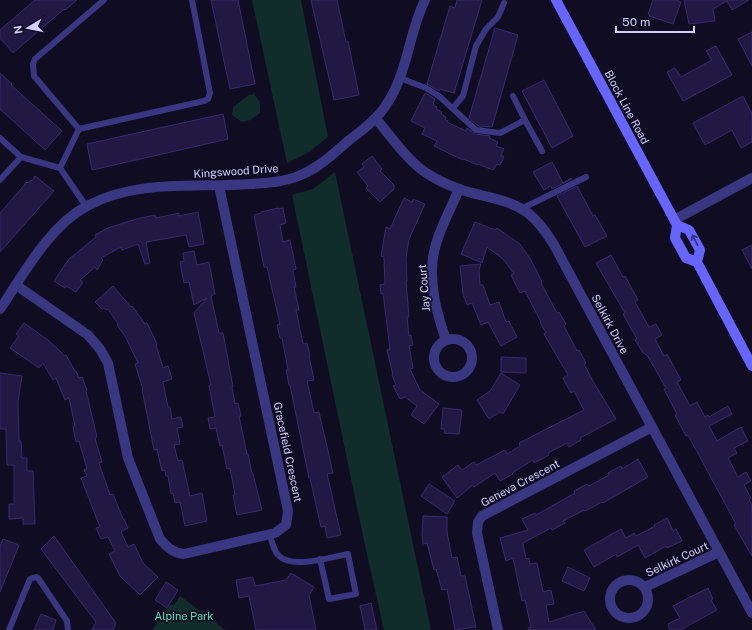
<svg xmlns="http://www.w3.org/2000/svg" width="752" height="630" font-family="'Public Sans',sans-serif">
	<rect width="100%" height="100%" fill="#100d22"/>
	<g fill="#102c2b">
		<polygon points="252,0 301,0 328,137 309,152 287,163"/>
		<polygon points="254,94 260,102 260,113 250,120 242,122 232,115 233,107 249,95"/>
		<polygon points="335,172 431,630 384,630 363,536 292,195 313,189"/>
		<polygon points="180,596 199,610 212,613 217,624 225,630 152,630 170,605 174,605"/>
	</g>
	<g fill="#211943" stroke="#372b70">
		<polygon points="35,0 77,0 65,10 64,9 13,53 0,38 0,30"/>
		<polygon points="211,0 238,0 255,84 230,89"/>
		<polygon points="311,0 337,0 346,42 348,41 359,95 334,100"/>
		<polygon points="457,0 482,0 454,93 440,89 439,91 427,84 450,6 455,8"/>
		<polygon points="653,0 676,0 681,2 673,24 649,16 650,15 648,14"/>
		<polygon points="684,0 749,0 732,10 727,1 713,9 715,21 689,24"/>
		<polygon points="495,28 518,35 492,127 478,126 469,118"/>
		<polygon points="752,32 752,66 738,39"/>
		<polygon points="716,46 732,75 683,101 667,72 675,68 681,77 712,60 706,51"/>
		<polygon points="0,73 12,84 11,85 62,131 45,150 0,109"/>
		<polygon points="544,80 573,136 552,148 522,91"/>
		<polygon points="425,93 435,99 433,105 437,107 436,109 442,112 441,114 446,117 445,120 448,121 447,122 466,131 467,128 475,134 490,136 489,138 498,142 496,146 504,149 501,155 504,157 500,165 497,164 493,170 478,164 478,165 463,159 463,160 434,146 437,141 422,134 425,128 411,121"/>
		<polygon points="743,96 752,114 752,142 741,148 732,130 705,145 693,123"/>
		<polygon points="223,114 228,139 92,170 87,144"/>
		<polygon points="372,156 382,169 380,171 394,185 394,189 380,202 366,188 368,186 357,172 364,167 362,164"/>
		<polygon points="552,162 563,183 571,178 572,179 552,189 551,186 544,190 533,172"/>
		<polygon points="35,176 54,191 0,252 0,213 27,182 28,183 31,180 32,181"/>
		<polygon points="577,186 593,216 595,215 607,236 585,247 557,196"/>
		<polygon points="404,198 412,202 413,199 425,204 409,239 406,259 407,281 406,281 409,317 407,317 409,336 411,335 413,345 409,346 413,368 410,369 420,390 439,404 424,424 411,415 417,406 405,397 400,399 393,386 396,385 392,375 393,375 387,350 390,349 383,293 381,294 380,285 385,284 384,257 381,256 386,227 390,229"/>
		<polygon points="278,208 278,209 283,208 286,223 280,225 283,242 290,240 296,269 293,270 296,287 294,287 299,310 296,310 303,344 307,343 310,356 309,356 314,380 307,381 314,413 319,412 333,473 327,474 341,535 327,538 325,526 321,527 310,478 309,478 290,385 289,385 286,370 288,370 282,338 280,338 277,325 280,324 267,267 264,267 254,215 261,213 261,212"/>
		<polygon points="198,212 204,244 189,247 186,235 146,242 150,263 145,264 138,244 122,250 121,247 101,258 103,260 97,270 95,267 80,280 83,282 76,292 66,286 65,288 54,281 69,259 96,237 95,235 108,228 136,219 155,215 156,218 179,213 179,216"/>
		<polygon points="475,222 495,230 497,228 520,244 531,260 542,282 541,283 557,313 559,312 566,324 564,326 577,351 579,350 586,363 584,364 594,383 616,419 580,438 581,440 569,447 567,443 548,453 549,455 534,463 533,460 512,473 513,474 500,481 495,473 474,487 473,485 457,498 442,477 458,465 462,470 474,462 476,465 505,450 507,454 520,446 519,443 584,410 574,391 571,393 563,378 568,375 544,334 546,333 540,322 541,322 525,291 520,293 511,275 514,274 504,260 487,247 482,263 461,254"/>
		<polygon points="752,245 752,269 742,250"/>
		<polygon points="194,251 197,265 209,262 215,294 211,296 219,333 223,333 233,387 232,387 235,404 238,403 241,416 239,416 247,454 248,454 252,474 253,474 262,510 237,515 233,495 235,495 230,468 227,469 222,445 220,446 216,428 210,429 208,418 215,417 209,385 211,385 194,313 207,298 194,305 189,282 184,283 180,262 184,261 183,253"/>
		<polygon points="611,255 623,277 625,276 638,300 635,302 649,327 656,324 662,335 655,339 664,356 667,354 681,380 677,382 690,406 697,402 705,417 708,415 709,417 728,406 732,414 709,426 717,441 741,427 748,441 734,448 737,453 728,458 738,477 746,472 751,481 744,485 751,498 749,500 752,505 752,556 734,525 736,524 688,435 686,436 675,415 677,414 664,389 666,388 647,355 646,355 644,353 643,353 635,340 637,339 623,314 625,313 596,263"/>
		<polygon points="481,264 479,270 480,285 483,285 490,305 499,302 506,322 509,321 517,337 501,346 488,322 481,325 472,303 467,305 463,294 460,266"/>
		<polygon points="113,286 131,307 132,306 145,324 147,323 157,344 156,345 163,368 168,366 172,379 163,382 168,407 170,407 172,419 181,417 183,427 177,428 180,444 174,445 178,461 182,460 190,496 202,493 207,521 185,526 180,502 175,503 173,493 171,494 168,476 166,476 165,470 162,471 157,449 154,450 142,389 143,389 135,364 138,363 125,336 117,325 118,324 108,309 106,310 104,308 102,309 95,302"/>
		<polygon points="24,323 48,340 61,352 64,356 66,355 75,371 76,371 79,378 82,377 87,390 86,391 97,437 95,438 102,462 99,463 110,495 113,494 123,519 124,519 128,528 121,532 128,547 134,544 143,563 158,577 140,595 120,576 109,554 115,551 108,537 101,539 96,528 100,527 81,478 87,476 84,470 87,469 79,441 76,442 73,427 75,426 69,398 65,400 56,378 53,380 43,363 39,368 10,348 19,336 16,334"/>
		<polygon points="501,357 526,358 526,373 501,372"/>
		<polygon points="0,373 22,376 18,402 19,441 21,441 22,458 27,458 27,471 33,471 35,524 23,524 23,518 9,519 9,504 14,504 14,465 7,465 6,429 0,429"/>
		<polygon points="501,373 520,385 503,414 500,412 489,419 477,400 490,391"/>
		<polygon points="443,408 462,410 459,434 444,433 445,429 441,429"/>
		<polygon points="638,459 648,477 603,503 602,502 585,511 584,510 563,521 565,523 552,530 551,528 523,543 526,559 529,558 530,564 537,563 543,592 551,590 554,604 546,605 549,622 584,611 596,630 529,630 528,628 531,627 525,600 522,601 513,558 506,561 500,538 528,530 522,519 535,513 536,515 575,493 574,491 587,484 589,486 609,475 608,473 621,466 622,469"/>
		<polygon points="429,484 455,501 447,514 421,496"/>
		<polygon points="423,516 447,517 447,532 452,558 457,557 461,576 465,576 476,627 455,630 447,589 442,590 436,569 434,570 427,543 423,544 422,534"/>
		<polygon points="667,518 673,531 676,529 682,541 667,548 666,546 645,558 638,545 617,557 616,554 594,567 584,550 621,529 626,538 634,533 636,536 655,526 654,525"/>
		<polygon points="54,536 116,623 113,630 92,630 96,622 41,549"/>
		<polygon points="3,539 19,545 0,592 0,546"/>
		<polygon points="568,567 590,578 584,591 562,581"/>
		<polygon points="291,573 314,587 309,595 316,630 256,630 249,596 239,598 236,580 253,577 255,586 286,580"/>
		<polygon points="166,582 178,590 167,608 155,600"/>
		<polygon points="708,588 713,599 711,600 717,610 680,630 670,630 668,624 680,618 673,606"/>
		<polygon points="371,603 377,630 365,630 360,606"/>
		<polygon points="41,614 56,620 53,630 34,630"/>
	</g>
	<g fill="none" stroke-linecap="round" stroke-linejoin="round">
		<g stroke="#393782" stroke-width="6">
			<polyline points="400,78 426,88 439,96 476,130 500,133 525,120 542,151"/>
			<polyline points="513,96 525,120"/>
			<polyline points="453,108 463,96 476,46 486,29 498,17 504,3"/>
			<polyline points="79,129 204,101 208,99 210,93 192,0"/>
			<polyline points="79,129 34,76 33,64 35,59 104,0"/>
			<polyline points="79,129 60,168 86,206"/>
			<polyline points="0,138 21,157 60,168"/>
			<polyline points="0,180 21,157"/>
			<polyline points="521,209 586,177"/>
			<path d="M270,535C272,542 273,549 278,555C292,570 330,557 348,554L356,594L329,599L320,559"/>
			<polyline points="9,630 30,579 36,577 38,578 67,621 68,630"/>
		</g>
		<g stroke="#393782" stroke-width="10">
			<path d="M376,119C390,135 410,164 428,174C437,180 448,185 459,189C481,197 508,198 528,213C538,221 546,232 553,243L752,613"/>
			<polyline points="674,220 752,178"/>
			<path d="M16,285L88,335L100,349L108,363L128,458L160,539C167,547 173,553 184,554L275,533L286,525L288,511L219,186"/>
			<path d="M0,309C24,274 49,226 87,206C137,179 195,188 250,184C267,183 285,182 301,175C318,168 333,154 347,142C362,130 378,119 388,102C408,71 409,32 425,0"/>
			<circle cx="453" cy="358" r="19"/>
			<path d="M446,340C437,314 429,285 433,258C436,235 450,211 459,189"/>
			<circle cx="629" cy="599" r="19"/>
			<polyline points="645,587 719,552"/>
			<polyline points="498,630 477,533 478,522 482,516 652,427"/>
		</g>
		<g stroke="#6765ff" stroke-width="10">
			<polyline points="556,0 677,225 689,230 700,250 697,262 752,366"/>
			<polyline points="677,225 675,238 686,258 697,262"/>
		</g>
	</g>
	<defs><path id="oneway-shaft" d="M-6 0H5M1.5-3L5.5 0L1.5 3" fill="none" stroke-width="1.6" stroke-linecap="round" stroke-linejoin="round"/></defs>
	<use stroke="#33307a" href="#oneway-shaft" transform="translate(695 240) rotate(-118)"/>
	<g text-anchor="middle" stroke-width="3.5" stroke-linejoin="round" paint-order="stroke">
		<g font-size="11" fill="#d3ceff" stroke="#100d22">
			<text transform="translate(627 107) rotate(62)" y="4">Block Line Road</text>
			<text transform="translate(236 171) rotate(-4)" y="4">Kingswood Drive</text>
			<text transform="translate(424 288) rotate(-95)" y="4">Jay Court</text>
			<text transform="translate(610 324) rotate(62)" y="4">Selkirk Drive</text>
			<text transform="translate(288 452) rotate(78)" y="4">Gracefield Crescent</text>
			<text transform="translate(520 483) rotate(-28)" y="4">Geneva Crescent</text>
			<text transform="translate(677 559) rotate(-25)" y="4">Selkirk Court</text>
		</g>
		<g font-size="11" fill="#59e0bd" stroke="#100d22">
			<text x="184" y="620">Alpine Park</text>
		</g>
	</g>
	<g transform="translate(28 28) rotate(260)" stroke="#100d22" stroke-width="3" paint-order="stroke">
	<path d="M0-3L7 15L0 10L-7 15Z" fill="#d3ceff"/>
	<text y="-6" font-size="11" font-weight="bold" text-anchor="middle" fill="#d3ceff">N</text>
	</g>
	<path d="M616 26v6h78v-6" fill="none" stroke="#d3ceff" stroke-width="2"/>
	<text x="622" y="26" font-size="12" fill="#d3ceff" stroke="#100d22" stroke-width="3" paint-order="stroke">50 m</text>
</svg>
